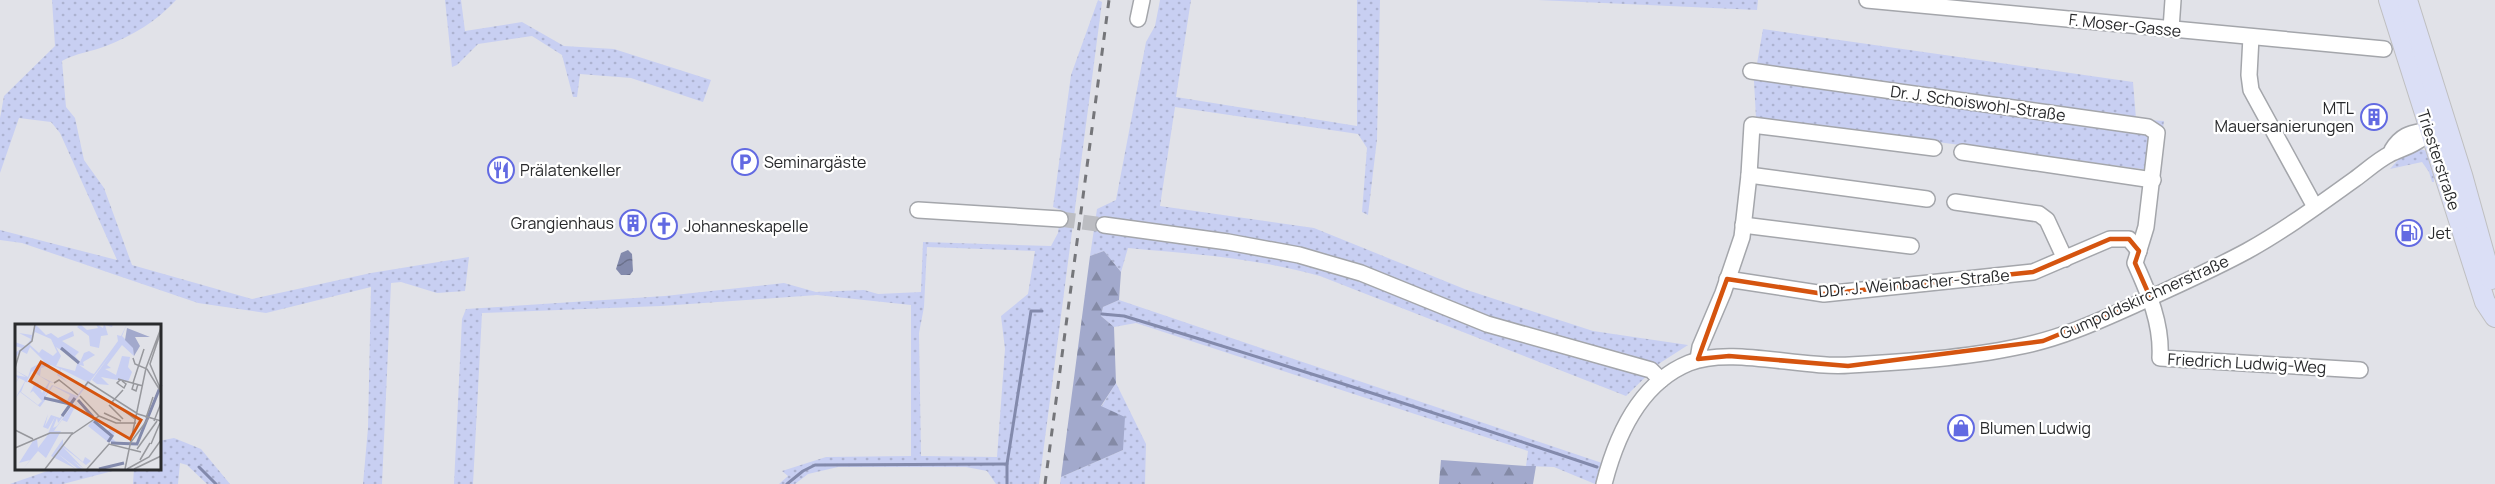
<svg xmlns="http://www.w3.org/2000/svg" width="2495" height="484" font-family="Manrope,sans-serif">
	<defs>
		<pattern id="grass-dots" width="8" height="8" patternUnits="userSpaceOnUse" patternTransform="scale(1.5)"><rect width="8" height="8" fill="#c8cff2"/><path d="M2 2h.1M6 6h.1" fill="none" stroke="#acb2d0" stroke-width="1.8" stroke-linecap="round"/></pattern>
		<pattern id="forest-firs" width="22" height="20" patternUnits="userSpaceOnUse" patternTransform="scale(1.5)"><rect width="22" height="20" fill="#a2a9cc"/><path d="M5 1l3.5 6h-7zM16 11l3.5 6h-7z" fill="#848aa6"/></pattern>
		<pattern id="water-waves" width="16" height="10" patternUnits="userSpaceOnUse" patternTransform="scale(1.5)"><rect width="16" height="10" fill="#838aac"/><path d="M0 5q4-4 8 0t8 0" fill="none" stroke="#6b718c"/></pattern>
	</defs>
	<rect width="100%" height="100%" fill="#e1e2e8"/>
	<g fill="url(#grass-dots)" fill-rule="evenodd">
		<path d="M52,0H176C157,21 132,36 106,46C91,52 76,53 62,61L66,107L75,118L84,160L104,188L132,265L252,299L371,273L469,257L465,291L437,293L401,282L391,283L382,484H363L368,428L371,287L266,313L198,303L22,243L0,240V230L117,260L60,133L51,122L19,118L0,173V118L4,96L55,46Z"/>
		<polygon points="445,0 461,0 465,31 522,22 564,46 614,49 711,80 703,102 631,78 580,74 577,97 573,97 562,55 532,36 478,44 457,65 452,67"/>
		<path d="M1098,0L1102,2L1039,484H996L987,471L966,467H838L808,474L795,484H779L788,476L782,471L826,457L911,456V305L817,295L661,306L482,313L473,484H454L462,319L466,309L665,296L784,283L816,292L864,290L878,294L921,292L923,242L1051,246L1058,233L1061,210L1053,207L1071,75ZM927,247L1035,251L1028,294L1001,316L1005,349L997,457L921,456L919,333L924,307Z"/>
		<path d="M1160,0H1191L1176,97L1357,126V0H1380L1377,139L1368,215L1362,212L1367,148L1358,134L1175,107L1160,206L1314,228L1467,290L1593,331L1688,345L1660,363L1626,396L1320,276C1257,258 1193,254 1128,248L1121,272L1104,251L1090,256L1097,209L1116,200L1146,42L1155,26Z"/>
		<polygon points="1538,0 1758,0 1757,10"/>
		<polygon points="1763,29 2133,82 2136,119 2164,121 2157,171 1756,118 1754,81"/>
		<polygon points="2417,148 2427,151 2433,162 2434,182 2432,182 2429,172 2422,162 2390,169 2405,152"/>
		<polygon points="1119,300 1605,464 1600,484 1595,484 1554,467 1526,466 1528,451 1136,323 1114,327 1101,316 1103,307"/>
		<polygon points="1116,383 1146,444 1145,484 1060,484 1061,477 1123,450 1101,407"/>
		<polygon points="174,438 201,449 230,484 207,484 187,465 180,463 178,484 133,484 134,468 159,468 159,441"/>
		<polygon points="56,468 124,468 63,484 10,484"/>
	</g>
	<g fill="url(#forest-firs)">
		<polygon points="1104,251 1121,272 1119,300 1103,307 1101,316 1114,327 1116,383 1101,406 1125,417 1123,450 1061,477 1090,256"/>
		<polygon points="1441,460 1526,466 1536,466 1533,484 1439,484"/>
	</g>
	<polygon fill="url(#water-waves)" points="628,250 632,254 633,271 630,275 621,275 616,269 621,253"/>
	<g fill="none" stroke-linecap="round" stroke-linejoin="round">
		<g stroke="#838aac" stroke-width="3">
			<path d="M1102,314L1124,316C1283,364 1440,414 1597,467"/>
			<polyline points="199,467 216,484"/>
			<polyline points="787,484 803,471 815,465 1007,464"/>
			<polyline points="1007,484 1007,464 1031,311 1042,311"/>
		</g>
		<polyline stroke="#bcbdc2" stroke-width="15" stroke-dasharray="15 8" stroke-linecap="butt" points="1060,219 1104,225"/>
		<defs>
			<g id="minor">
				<polyline points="1867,0 2384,49"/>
				<polyline points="1138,19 1142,0"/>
				<polyline points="2171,29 2173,0"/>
				<polyline points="2251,37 2249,75 2251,90 2315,207"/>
				<path d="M1751,71L2148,127L2157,133L2146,227L2135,263C2149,294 2162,324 2160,358L2360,370"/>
				<path d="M2392,150C2404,130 2417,134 2435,128"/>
				<polyline points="1962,152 2153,180"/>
				<polyline points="1749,175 1927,199"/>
				<polyline points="1955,202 2039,214 2047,220 2065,259"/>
				<polyline points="918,210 1060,219"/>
				<polyline points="1104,225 1228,242 1299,255 1361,273 1487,324 1651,370 1661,380"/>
				<polyline points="1743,225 1911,246"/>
				<polyline points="1727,279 1824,294 2033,272 2110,239 2129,239 2139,251"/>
				<polyline points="1698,359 1700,347 1723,293 1742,237 1749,175 1752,125 1934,148"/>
				<path d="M1604,484C1616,437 1640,383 1689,363C1730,346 1803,369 1850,365C1903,362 1966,358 2017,347C2060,339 2099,321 2139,303C2175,286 2212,270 2247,251C2285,230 2320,204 2355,179C2366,171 2378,160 2390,154C2405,147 2419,144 2430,130"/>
			</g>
			<g id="major">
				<polyline points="2389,0 2485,302 2495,317"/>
				<polyline points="2407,0 2462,175 2491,279"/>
			</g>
		</defs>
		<use href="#minor" stroke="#a4a6ab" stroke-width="18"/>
		<use href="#major" stroke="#bfbfc0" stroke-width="22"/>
		<use href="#minor" stroke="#fff" stroke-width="15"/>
		<use href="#major" stroke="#dbdff6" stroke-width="20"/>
		<polyline stroke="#75767a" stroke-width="3" stroke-dasharray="8 8" stroke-linecap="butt" points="1045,484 1109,0"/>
	</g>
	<path fill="none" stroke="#d5540f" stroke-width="4.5" stroke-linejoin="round" d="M2110,239H2129L2139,251L2135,263L2150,297L2043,341L1848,366L1729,356L1698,359L1727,279L1824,294L2033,272Z"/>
	<defs>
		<symbol id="building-ring" viewBox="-11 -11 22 22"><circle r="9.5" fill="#fff" stroke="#626ae2" stroke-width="1.5"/><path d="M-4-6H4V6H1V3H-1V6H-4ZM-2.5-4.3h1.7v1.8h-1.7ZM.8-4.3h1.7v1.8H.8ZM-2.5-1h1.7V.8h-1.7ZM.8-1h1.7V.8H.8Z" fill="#626ae2"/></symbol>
		<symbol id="parking-ring" viewBox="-11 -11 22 22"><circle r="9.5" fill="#fff" stroke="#626ae2" stroke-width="1.5"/><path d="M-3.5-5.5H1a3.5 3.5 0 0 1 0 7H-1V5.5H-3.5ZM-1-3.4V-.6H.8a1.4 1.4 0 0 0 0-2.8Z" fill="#626ae2"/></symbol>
		<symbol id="restaurant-ring" viewBox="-11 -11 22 22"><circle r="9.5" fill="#fff" stroke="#626ae2" stroke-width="1.5"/><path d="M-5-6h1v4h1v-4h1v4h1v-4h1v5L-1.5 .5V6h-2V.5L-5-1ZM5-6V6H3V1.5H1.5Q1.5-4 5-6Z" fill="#626ae2"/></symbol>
		<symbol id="church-ring" viewBox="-11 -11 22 22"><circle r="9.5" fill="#fff" stroke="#626ae2" stroke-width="1.5"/><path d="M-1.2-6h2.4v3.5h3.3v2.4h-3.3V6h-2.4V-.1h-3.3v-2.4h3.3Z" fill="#626ae2"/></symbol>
		<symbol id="fuel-ring" viewBox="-11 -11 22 22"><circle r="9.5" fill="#fff" stroke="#626ae2" stroke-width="1.5"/><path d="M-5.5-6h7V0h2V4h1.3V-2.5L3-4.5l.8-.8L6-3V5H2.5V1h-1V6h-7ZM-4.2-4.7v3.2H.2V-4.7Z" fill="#626ae2"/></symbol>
		<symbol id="shop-ring" viewBox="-11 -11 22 22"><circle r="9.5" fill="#fff" stroke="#626ae2" stroke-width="1.5"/><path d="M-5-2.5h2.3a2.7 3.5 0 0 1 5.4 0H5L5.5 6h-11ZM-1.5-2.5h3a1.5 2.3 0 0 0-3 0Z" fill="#626ae2"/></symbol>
	</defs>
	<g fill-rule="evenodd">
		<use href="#building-ring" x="2359" y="102" width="30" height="30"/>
		<use href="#parking-ring" x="730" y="147" width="30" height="30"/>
		<use href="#restaurant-ring" x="486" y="155" width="30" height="30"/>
		<use href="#building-ring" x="618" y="208" width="30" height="30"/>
		<use href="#church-ring" x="649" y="211" width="30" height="30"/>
		<use href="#fuel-ring" x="2394" y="218" width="30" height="30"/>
		<use href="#shop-ring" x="1946" y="413" width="30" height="30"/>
	</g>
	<g text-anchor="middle" stroke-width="4.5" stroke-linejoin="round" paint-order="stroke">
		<g font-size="16" fill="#292a2c" stroke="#fff">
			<text transform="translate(2125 25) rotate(6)" y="6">F. Moser-Gasse</text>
			<text transform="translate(1978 103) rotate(8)" y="6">Dr. J. Schoiswohl-Straße</text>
			<text transform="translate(2439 160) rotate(72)" y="6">Triesterstraße</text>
			<text transform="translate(1914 283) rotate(-5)" y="6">DDr. J. Weinbacher-Straße</text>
			<text transform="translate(2144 297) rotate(-24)" y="6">Gumpoldskirchnerstraße</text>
			<text transform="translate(2247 363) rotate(3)" y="6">Friedrich Ludwig-Weg</text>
		</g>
		<g font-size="16" fill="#292a2c" stroke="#fff" text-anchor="start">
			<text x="2354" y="114" text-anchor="end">MTL<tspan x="2354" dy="18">Mauersanierungen</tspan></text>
			<text x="764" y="168">Seminargäste</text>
			<text x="520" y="176">Prälatenkeller</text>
			<text x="614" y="229" text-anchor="end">Grangienhaus</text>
			<text x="684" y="232">Johanneskapelle</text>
			<text x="2428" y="239">Jet</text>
			<text x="1980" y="434">Blumen Ludwig</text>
		</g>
	</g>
	<g transform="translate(15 324)">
		<rect width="146" height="146" fill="#e1e2e8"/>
		<path d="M20,0L31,11L36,9L43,14L58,7L59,12L47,17L64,28L60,32L65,38L69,29L74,27L80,31L68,38L69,42L64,41L76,49L79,50L103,17L102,11L106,12L112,0L107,12L118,23L119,32L107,21L92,41L96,44L90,45L101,51L107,32L115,33L113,43L117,48L113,58L86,53L94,61L82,60L77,56L96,30L43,99L42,94L38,104L42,102L57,82L62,79L52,98L47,96L41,104L39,107H46L31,134L23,127L8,145L15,136L4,139L18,117L22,115L23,124L32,112L40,93L33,105L28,103L33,90L30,102L36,91L45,94L55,80L46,75L52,77L55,71L38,62L30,74L40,80L31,75L25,83L5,68L0,75L10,57L4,54L0,60L3,54L0,51L11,53L0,46L13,53L16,44L29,37L15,23L12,30L6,27L0,34V29L7,24L0,22V18L11,22L16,15L4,9L17,11ZM20,8L36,15L42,28L38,32L27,25L24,29L15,21ZM41,23L63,37L60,47L41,42L46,32ZM36,41L45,45L42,51L52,58L44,50L46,45L72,58L62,72L37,61L29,73L35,58L39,59L25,52L26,44ZM17,47L34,58L27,69L23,59L12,57ZM10,58L20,59L15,69L18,67L27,77L23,81L6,68ZM65,0L72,6L83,4L81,0L88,4L89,0H98L97,3L90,1L93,11L86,12L84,24L75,22L74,12L62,3ZM78,96L91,108L95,105L100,109L97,114L101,118H93L73,102ZM48,115V121L68,138L70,133L76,137L71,141L47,122L69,145L57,136L67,145H63L42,129L61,145L36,132Z" fill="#c8cff2" fill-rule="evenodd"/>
		<path d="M112,4L135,13H120L125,22L119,32L118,24L110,16Z" fill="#a2a9cc"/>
		<path fill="none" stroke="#838aac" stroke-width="3" d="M46,24L64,39M29,74L55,80M63,76L78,93M47,92L60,74M79,97L97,112L93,118M96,119L122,120L146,61M84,145L109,139"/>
		<path fill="none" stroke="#97989d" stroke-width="1.5" d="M146,7L135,40L146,66M118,34L120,40L132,45L146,68M0,44L5,27L17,17L20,0M103,55L128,62M105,56L102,59L109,64L111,60L107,57M39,59L44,56L63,71M118,59L129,25M119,59L117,65L121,67L123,60M70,62L73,58L123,90L146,97M108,66L97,78L120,95M65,72L84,92L101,99H121M94,81L108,95M89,89L106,97M131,94L138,73M139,97L146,79M0,106L18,115M116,118L133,95M136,120L145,99M0,124L35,109H58M122,125L142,97M125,136L135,119M30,145L56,111L84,92M72,145L94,120L126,128M110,145L131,44L146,4M112,145L134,133L146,116M119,145L146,132"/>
		<path fill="#d5540f" fill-opacity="0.15" stroke="#d5540f" stroke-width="3" d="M26,38L126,96L115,115L15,57Z"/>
		<rect width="146" height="146" fill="none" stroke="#292a2c" stroke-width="3"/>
	</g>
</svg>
